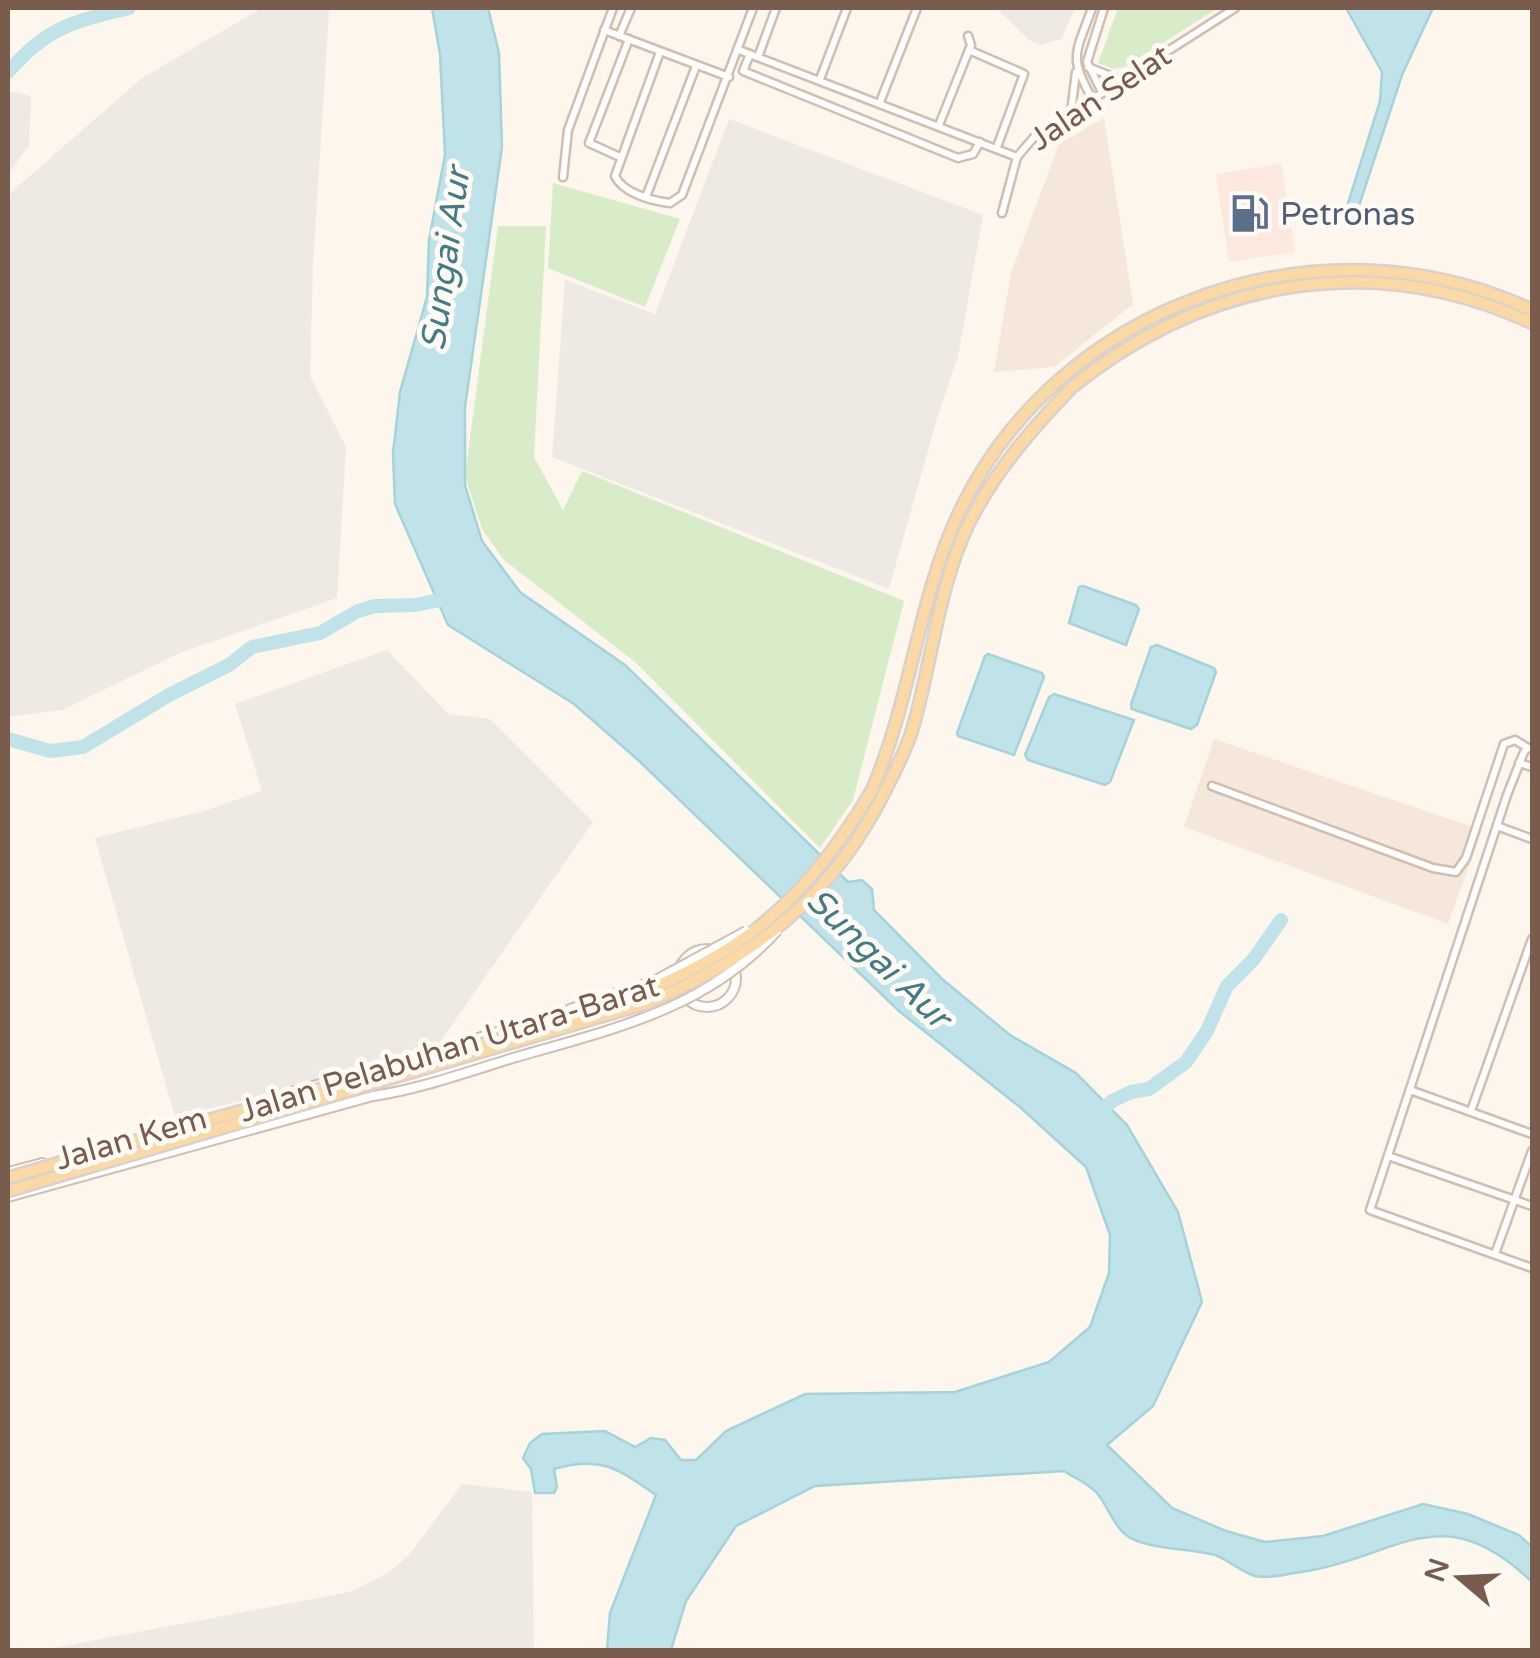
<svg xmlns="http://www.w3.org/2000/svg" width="1540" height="1658" font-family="'Varela Round',sans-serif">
	<rect width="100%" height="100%" fill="#fdf6ec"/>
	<g fill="#f5e8da">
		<polygon points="1104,118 1133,304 1054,367 994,372 1011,273 1059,144"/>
		<polygon points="1214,739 1482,830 1448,924 1184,827"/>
	</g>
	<polygon fill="#fde8e0" points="1281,164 1295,252 1229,262 1216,174"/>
	<g fill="#efe9e4">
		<polygon points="262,8 315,8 329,11 313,265 310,376 346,447 337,598 180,653 62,710 8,717 8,195 142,78"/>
		<polygon points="996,8 1075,8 1061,39 1041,45 1029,40"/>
		<polygon points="8,91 31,96 29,145 8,174"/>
		<polygon points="729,119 983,215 958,357 938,415 889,589 552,457 565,280 655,314"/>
		<polygon points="387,650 448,714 490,719 593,822 440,1042 280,1091 175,1117 95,838 204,811 262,791 235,704"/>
		<polygon points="462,1484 532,1492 534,1650 42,1650 350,1592 388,1573 409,1555"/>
	</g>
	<g fill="#d8ecc9">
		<polygon points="1118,8 1218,8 1125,67 1114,69 1098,63"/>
		<polygon points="553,183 680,219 645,307 548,268"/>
		<polygon points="498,226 546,226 534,457 563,510 582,471 904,601 853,800 820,848 635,662 504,560 482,529 465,476"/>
	</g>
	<g fill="#bfe3e8" stroke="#a5d3da" stroke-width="2.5">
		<path d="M432,8H488L499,53L502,147L465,407V485L482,541L520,592L625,665L848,882L862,880L872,889L874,910L942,979L1010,1035L1076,1073L1127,1125L1178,1212L1202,1302L1153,1406L1107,1445L1172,1508L1226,1531L1265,1542L1323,1536L1423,1504L1468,1514L1519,1535L1532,1547V1582C1441,1494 1400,1557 1301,1572C1286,1574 1270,1579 1255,1576C1241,1572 1229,1560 1215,1555C1191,1548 1145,1550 1126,1535C1112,1524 1107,1504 1096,1492C1087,1483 1073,1477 1064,1471L815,1486L736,1526L686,1601L671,1650H607L610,1613L656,1495C618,1469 601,1455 554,1469L557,1487L554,1493H535L531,1469L523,1458L530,1443L542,1434L605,1431L635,1447L651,1438L665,1440L681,1460H696L726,1431L805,1394L955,1392L1049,1362L1090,1327L1109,1273L1110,1235L1086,1167L1021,1108L899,1011L637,759L574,704L448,625L395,504L393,453L400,392L427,297L429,240L445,155L440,54Z"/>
		<polygon points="1346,8 1433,8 1402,75 1354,221 1344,216 1380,101 1382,72"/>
		<polygon points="1083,586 1136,605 1139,609 1126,645 1069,623 1079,587"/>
		<polygon points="1157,645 1214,668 1216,672 1197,725 1191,729 1132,709 1131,704 1151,647"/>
		<polygon points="988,654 1042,673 1044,677 1014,755 958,736 957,733 985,656"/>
		<polygon points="1054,694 1134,720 1110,782 1105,785 1028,760 1025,755 1049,697"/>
	</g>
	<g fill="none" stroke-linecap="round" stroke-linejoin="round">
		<g stroke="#bfe3e8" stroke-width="14">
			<path d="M8,72C47,27 72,22 129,8"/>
			<polyline points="8,739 50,751 83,747 169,695 229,665 252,647 320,633 358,611 375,606 416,605 453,597"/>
			<polyline points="1097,1115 1112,1101 1131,1092 1149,1089 1186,1062 1207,1031 1227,986 1253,960 1281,920"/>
		</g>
		<defs>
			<g id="minor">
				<polyline points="604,30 729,77"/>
				<polyline points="619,36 631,8"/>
				<polyline points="739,50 1017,157"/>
				<polyline points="969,50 1024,74 997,147"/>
				<path d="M660,52L615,176C623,193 652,201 670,203L682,195L753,8"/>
				<polyline points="750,54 743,71 958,158 973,154 980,142"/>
				<polyline points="758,57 776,8"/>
				<polyline points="1088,67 1121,80"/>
				<polyline points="820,79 847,8"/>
				<polyline points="1102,92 1087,62 1104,8"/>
				<path d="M1092,98C1067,55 1077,52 1092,8"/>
				<polyline points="880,102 917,8"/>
				<polyline points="1071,112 1076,72"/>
				<polyline points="939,125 971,45 968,36"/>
				<polyline points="620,157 589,143 629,39"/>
				<polyline points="563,177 568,130 613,8"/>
				<polyline points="646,197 696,66"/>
				<polyline points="1002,213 1017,157 1035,136 1235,8"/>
				<polyline points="1532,748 1528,748 1524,752 1507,795 1370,1210 1532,1268"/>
				<polyline points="1519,763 1532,767"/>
				<polyline points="1212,786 1433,868 1456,872 1466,858 1504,744 1515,740 1528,748"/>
				<polyline points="1497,826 1532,839"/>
				<polyline points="1410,1090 1532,1134"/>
				<polyline points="1471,1111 1532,939"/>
				<polyline points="1388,1156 1532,1206"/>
				<polyline points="1495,1254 1532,1151"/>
			</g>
			<g id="tertiary">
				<circle cx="707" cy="978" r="29"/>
				<polyline points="570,1009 654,981"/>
				<polyline points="498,1035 576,1012"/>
				<polyline points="428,1054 500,1031"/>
				<polyline points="276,1096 427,1055"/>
				<polyline points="8,1172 42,1163"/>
				<polyline points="8,1197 373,1096 432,1074 643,1012 683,995"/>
			</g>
			<g id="primary">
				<path d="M1071,388C1205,279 1374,249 1532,323"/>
				<path d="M872,790C911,700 917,603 958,515C1056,303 1322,211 1532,310"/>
			</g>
		</defs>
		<use href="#minor" stroke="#d1beb0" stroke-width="11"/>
		<use href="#tertiary" stroke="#d1beb0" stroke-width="12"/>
		<use href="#primary" stroke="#dad1cd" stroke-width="15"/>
		<use href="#minor" stroke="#fff" stroke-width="6"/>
		<use href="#tertiary" stroke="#fff" stroke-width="8"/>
		<use href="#primary" stroke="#fbd9a5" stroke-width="10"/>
		<defs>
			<g id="tertiary-bridge">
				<polyline points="654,981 746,931"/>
				<path d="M373,1096C420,1089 467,1072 513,1058C612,1029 705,1010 777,931"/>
			</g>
			<g id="primary-bridge">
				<path d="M8,1178C144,1137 281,1100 418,1062C524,1032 636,1007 731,947C790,909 837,850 872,790"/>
				<path d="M8,1191L647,1003C759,955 836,894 889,783C898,765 908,746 913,727C933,658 938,586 970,521C996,470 1032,429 1071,388"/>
			</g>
		</defs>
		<use href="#tertiary-bridge" stroke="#d1beb0" stroke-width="12" stroke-linecap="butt"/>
		<use href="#primary-bridge" stroke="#dad1cd" stroke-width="15" stroke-linecap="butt"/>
		<use href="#tertiary-bridge" stroke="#fff" stroke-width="8"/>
		<use href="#primary-bridge" stroke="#fbd9a5" stroke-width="10"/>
	</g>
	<defs>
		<symbol id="fuel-bare" viewBox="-9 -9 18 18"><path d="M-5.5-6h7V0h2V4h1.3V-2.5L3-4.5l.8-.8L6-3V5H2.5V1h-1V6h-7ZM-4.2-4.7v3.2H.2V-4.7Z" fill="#5c6f8a" stroke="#fffaf3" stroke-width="2.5" paint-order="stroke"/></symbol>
	</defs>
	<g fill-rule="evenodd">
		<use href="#fuel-bare" x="1222" y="186" width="55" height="55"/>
	</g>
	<g text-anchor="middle" stroke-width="10" stroke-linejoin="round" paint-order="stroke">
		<g font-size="32" fill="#7a5c4d" stroke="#fffaf3">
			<text transform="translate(1100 97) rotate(-34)" y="11">Jalan Selat</text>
			<text transform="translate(449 1048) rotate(-17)" y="11">Jalan Pelabuhan Utara-Barat</text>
			<text transform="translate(131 1138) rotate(-16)" y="11">Jalan Kem</text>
		</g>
		<g font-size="32" fill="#4e5e75" stroke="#fffaf3" text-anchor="start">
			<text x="1280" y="225">Petronas</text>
		</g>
		<g font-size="35" font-style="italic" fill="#437c86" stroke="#fffaf3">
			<text transform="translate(445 259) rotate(-82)" y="12">Sungai Aur</text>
			<text transform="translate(879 958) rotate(44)" y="12">Sungai Aur</text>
		</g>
	</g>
	<rect width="1540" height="1658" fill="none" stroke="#7a5c4d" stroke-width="20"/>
	<g transform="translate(1460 1578) rotate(289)" stroke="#fffaf3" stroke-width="8" paint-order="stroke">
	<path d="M0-8L18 38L0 25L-18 38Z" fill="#7a5c4d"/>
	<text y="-15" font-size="28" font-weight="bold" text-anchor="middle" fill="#7a5c4d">N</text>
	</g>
</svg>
